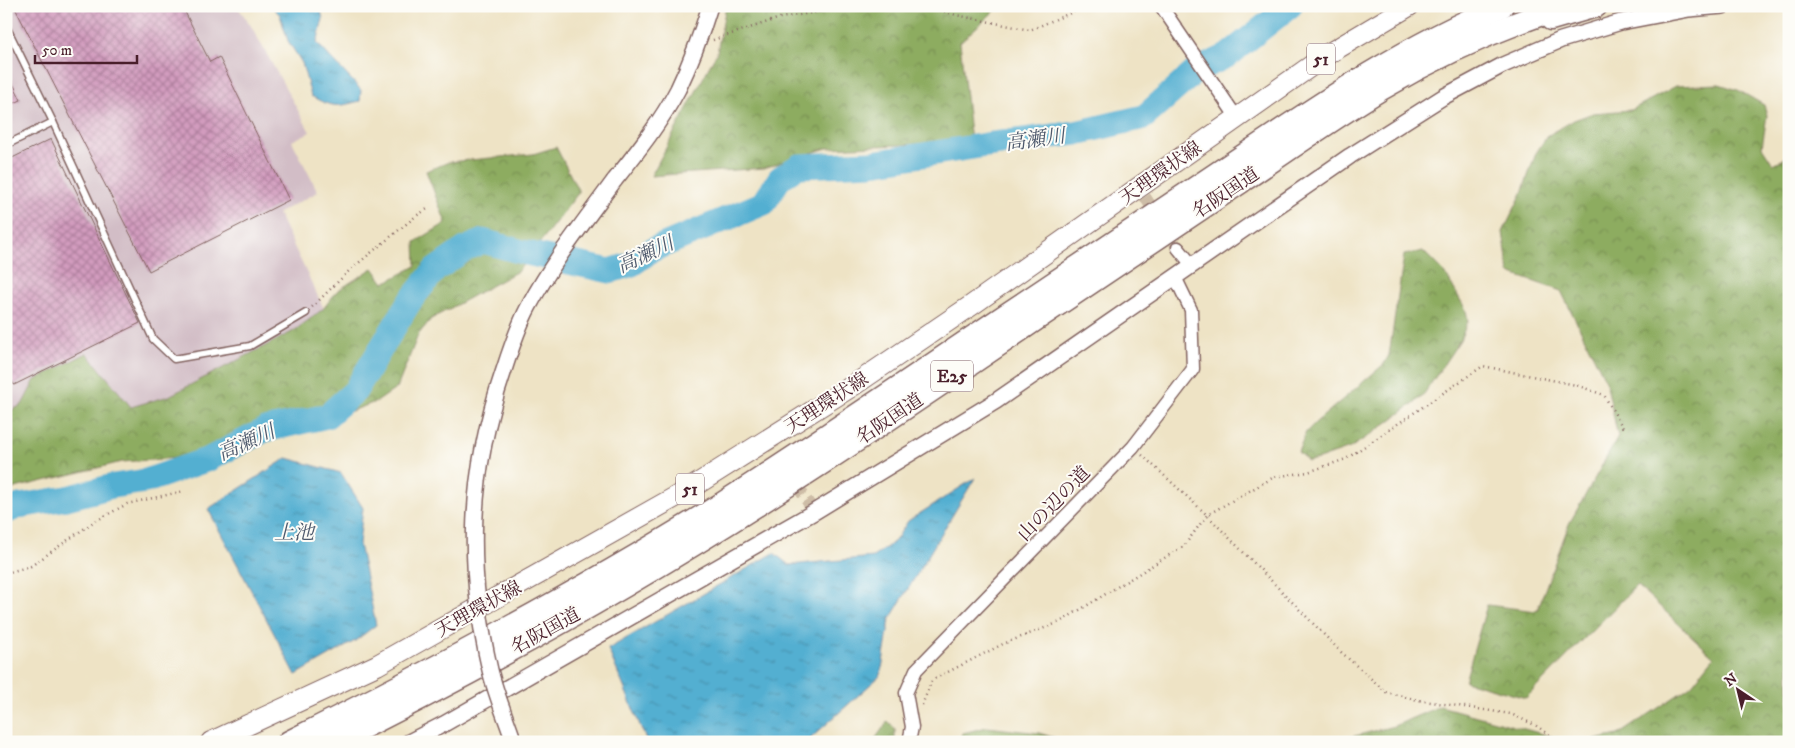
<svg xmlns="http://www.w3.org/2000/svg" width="1795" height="748" font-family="'IM FELL DW Pica','Noto Serif JP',serif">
	<defs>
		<pattern id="forest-crowns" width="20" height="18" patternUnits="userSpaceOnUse" patternTransform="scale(1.25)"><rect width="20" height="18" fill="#8dac60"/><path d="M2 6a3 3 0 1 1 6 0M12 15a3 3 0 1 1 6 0" fill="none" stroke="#758b4f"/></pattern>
		<pattern id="water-ripples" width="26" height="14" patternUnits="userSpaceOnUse" patternTransform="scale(1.25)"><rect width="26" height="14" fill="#53afd1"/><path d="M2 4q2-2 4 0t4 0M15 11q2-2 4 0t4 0" fill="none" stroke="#478eaa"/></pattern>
		<pattern id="building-cross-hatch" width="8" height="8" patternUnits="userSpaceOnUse" patternTransform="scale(1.25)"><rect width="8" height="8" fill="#d29bbe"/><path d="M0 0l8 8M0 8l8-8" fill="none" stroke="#ac7e9b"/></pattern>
	</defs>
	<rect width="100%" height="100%" fill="#fdfcf7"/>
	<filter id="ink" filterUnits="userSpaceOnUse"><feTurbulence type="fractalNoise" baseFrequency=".02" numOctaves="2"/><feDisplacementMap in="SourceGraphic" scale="10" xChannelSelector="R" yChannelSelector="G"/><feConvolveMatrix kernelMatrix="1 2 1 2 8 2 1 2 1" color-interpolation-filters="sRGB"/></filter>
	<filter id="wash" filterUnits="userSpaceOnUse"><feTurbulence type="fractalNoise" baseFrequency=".0096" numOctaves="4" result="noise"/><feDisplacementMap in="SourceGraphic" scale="20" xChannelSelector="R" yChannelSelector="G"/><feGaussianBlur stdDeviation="1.12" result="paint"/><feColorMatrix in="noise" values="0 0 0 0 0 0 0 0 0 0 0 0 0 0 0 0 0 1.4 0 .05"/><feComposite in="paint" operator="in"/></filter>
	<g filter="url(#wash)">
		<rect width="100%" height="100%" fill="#eee3c5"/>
		<polygon fill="#d2bdc6" points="6,6 237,6 250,24 310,132 292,141 318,192 278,213 324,309 294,331 169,396 131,408 35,380 22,405 6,413"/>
		<g fill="url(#forest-crowns)" stroke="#6c6646">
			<polygon points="726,6 1000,6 960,42 971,142 827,148 764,168 651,176 717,52"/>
			<polygon points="1719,84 1738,90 1764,105 1767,115 1762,147 1773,164 1784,159 1789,152 1789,742 1585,742 1618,735 1691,686 1714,657 1637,585 1526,698 1465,681 1487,605 1537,611 1569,524 1618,437 1606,381 1561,291 1509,273 1503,232 1522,193 1536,153 1547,136 1574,120 1593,113 1631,110 1676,86"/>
			<polygon points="556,147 579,192 518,271 431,319 418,335 397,388 378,401 333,418 272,427 204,456 122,462 15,488 6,493 6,413 22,405 35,380 87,353 131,407 169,396 294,331 323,309 337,291 373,268 384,283 416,266 415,242 446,223 426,171 449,162 533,154"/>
			<polygon points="1423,251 1445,273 1466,310 1468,321 1460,340 1422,397 1376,431 1350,448 1319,459 1308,461 1298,452 1306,432 1315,423 1384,364 1389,355 1404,255"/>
			<polygon points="1440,706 1572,742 1331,742 1394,726"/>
			<polygon points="888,721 895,729 895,742 873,742"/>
			<polygon points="987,727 1039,733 1068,742 957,742 963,733"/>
		</g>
		<g fill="url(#water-ripples)" stroke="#4e677e">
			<path d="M271,6H320L323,19L317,43L361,90L360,101C337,107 332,108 311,96L302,63L288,41L280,15Z"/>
			<polygon points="287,458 341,473 363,508 359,544 376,625 355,641 296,675 208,509"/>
			<polygon points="975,478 890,619 881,675 811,738 810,742 647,742 608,649 774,553 789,565 873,557 895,541 908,521"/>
		</g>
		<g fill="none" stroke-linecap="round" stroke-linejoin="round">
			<polyline stroke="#53afd1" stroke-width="25" points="6,512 19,506 67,498 113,486 146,481 209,459 265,430 327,416 355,391 410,301 435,270 465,249 483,241 522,252 610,271 632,264 652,250 764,203 780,178 799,166 872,163 986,145 1076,133 1144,117 1197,70 1227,56 1290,6"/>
		</g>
		<g id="blocks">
			<g fill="url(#building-cross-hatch)">
				<polygon points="14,6 182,6 210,62 219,57 289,200 149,271"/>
				<polygon points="6,69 21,100 6,107"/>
				<polygon points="51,139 140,323 14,385 6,370 6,161"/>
			</g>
		</g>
	</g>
	<g filter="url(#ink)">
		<use href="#blocks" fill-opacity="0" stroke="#836461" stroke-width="1"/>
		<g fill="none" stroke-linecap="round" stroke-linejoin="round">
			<g stroke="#cdbca6" stroke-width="12" stroke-dasharray="12 6" stroke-linecap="butt">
				<polyline points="1145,197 1178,248"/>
				<polyline points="768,439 814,512"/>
			</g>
			<defs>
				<g id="service">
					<polyline points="6,26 53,122 153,339 174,359 250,346 306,313"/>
					<polyline points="6,145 53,122"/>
				</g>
				<g id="minor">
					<polyline points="1161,6 1237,118"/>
					<polyline points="1178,248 1192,265"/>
					<polyline points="909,742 912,727 906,693 916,670 1133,447 1193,369 1191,310 1175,277"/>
				</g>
				<g id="tertiary">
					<path d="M614,181C637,152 661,122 678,89C691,62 701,35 710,6"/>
					<polyline points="409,742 444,724 814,512 996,401 1350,156 1443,97 1503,65 1561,40 1621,22 1689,9 1723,6"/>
				</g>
				<polyline id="primary" points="211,742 377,665 686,491 857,383 972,305 1328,54 1409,6"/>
				<g id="motorway">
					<polyline points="1551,19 1596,6"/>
					<path d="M289,742C436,669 581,592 720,505C819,442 915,376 1012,311C1089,260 1166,208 1243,156C1326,100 1409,44 1502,6"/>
					<path d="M334,742C433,693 531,641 626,585C770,501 907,407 1044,314C1110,269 1176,225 1242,181C1288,150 1333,118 1381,89C1439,55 1501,27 1565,6"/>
				</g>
			</defs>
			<use href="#service" stroke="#836461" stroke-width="9"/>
			<use href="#minor" stroke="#836461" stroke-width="15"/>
			<use href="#tertiary" stroke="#836461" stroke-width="18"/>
			<use href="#primary" stroke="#836461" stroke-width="22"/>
			<use href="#motorway" stroke="#836461" stroke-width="25"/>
			<g stroke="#836461" stroke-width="2.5" stroke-dasharray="1 4" stroke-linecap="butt">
				<polyline points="925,6 956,15 1030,30 1087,6"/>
				<polyline points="713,40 780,18 856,6"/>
				<polyline points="312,307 350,270 416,216 429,208"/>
				<polyline points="1142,455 1207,515 1341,652 1386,692 1418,700 1511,714 1535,725 1560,742"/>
				<polyline points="6,573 31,566 92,523 127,504 184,491"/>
				<polyline points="922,705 932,680 1003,644 1060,622 1184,546 1207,515 1274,477 1308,472 1346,459 1483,366 1576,385 1604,395 1623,428"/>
			</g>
			<use href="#service" stroke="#fff" stroke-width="6"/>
			<use href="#minor" stroke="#fff" stroke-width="12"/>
			<use href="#tertiary" stroke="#fff" stroke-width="15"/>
			<use href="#primary" stroke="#fff" stroke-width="20"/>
			<use href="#motorway" stroke="#fff" stroke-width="22"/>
			<defs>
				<path id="tertiary-bridge" d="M514,742C506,718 496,695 490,670C466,567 469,473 503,373C510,351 518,326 529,306C553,261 584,222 614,181"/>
			</defs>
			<use href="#tertiary-bridge" stroke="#836461" stroke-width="18" stroke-linecap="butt"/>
			<use href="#tertiary-bridge" stroke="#fff" stroke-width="15"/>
		</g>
	</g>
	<g text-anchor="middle" stroke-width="4" stroke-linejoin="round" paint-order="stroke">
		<g fill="#fdfcf7" stroke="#806168" stroke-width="1">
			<rect x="1307" y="43.5" width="28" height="31" rx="4"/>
			<rect x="931" y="360.5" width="42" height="31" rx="4"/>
			<rect x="676" y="473.5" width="28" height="31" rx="4"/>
		</g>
		<g font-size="18" font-weight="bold" fill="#4a1f2b">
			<text x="1321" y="65">51</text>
			<text x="952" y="382">E25</text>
			<text x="690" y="495">51</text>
		</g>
		<g font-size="19" fill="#4a1f2b" stroke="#fdfcf7">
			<text transform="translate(1160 172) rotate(-35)" y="7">天理環状線</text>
			<text transform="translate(1225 192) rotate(-34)" y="7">名阪国道</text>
			<text transform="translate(826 402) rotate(-33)" y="7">天理環状線</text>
			<text transform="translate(889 418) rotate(-34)" y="7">名阪国道</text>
			<text transform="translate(1053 503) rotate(-46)" y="7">山の辺の道</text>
			<text transform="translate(478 608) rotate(-29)" y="7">天理環状線</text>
			<text transform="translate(545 630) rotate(-29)" y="7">名阪国道</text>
		</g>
		<g font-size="20" font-style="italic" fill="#4e596d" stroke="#fdfcf7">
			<text transform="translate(1035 139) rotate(-8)" y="7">高瀬川</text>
			<text transform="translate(645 254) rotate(-25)" y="7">高瀬川</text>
			<text transform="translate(246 442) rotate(-24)" y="7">高瀬川</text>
			<text x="294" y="539">上池</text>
		</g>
	</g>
	<rect width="1795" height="748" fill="none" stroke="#fdfcf7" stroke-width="25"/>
	<g transform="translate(1738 690) rotate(325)" stroke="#fdfcf7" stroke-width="4" paint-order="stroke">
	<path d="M0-4L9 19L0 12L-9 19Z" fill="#4a1f2b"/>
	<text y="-8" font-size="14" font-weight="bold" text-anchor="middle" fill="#4a1f2b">N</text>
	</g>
	<path d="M35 55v8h102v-8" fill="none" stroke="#4a1f2b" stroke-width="2.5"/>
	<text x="42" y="55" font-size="15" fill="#4a1f2b" stroke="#fdfcf7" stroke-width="4" paint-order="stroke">50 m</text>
</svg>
